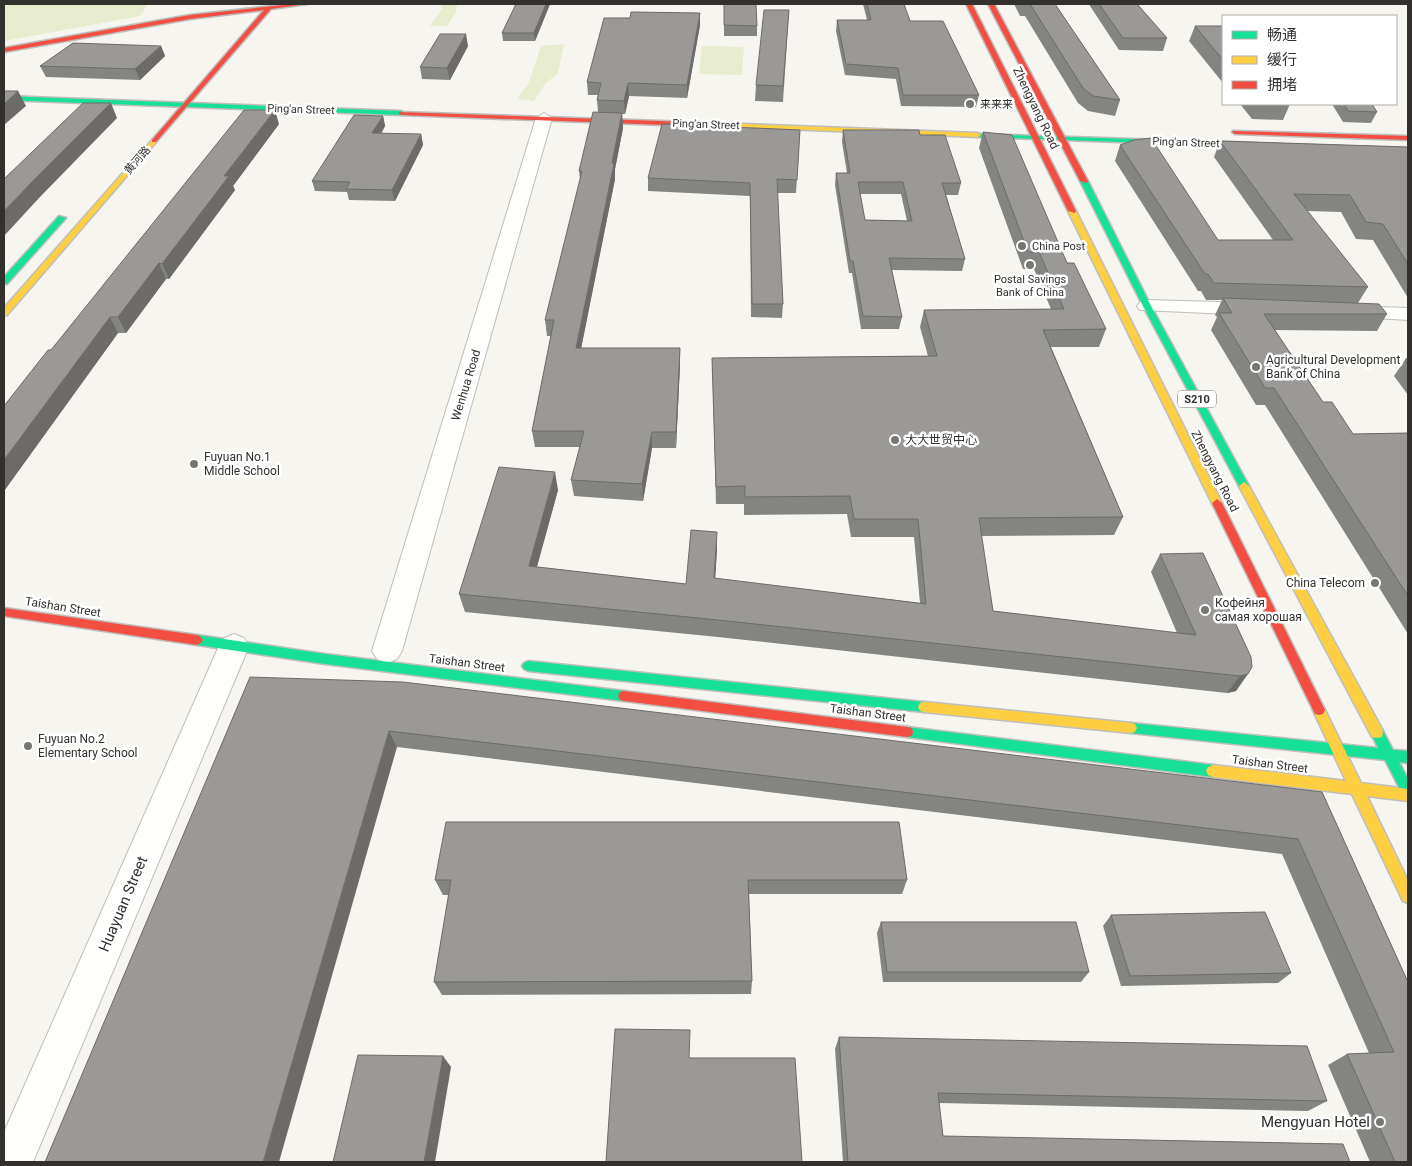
<svg xmlns="http://www.w3.org/2000/svg" width="1412" height="1166" font-family="Roboto,'Noto Sans SC',sans-serif">
	<rect width="100%" height="100%" fill="#f6f5f0"/>
	<g fill="#e9edcf">
		<polygon points="4,4 148,4 140,16 4,41"/>
		<polygon points="442,4 457,4 456,12 447,26 430,26 442,9"/>
		<polygon points="564,44 558,73 545,84 534,101 517,99 529,83 541,46"/>
		<polygon points="702,46 744,47 742,75 699,74"/>
	</g>
	<g fill="none" stroke-linecap="round" stroke-linejoin="round">
		<defs>
			<g id="street">
				<polygon points="544,113 552,118 402,651 397,659 387,663 377,659 372,651 536,118"/>
				<polygon points="1147,300 1254,303 1261,305 1264,309 1261,313 1254,315 1140,310 1137,306 1140,302"/>
				<polygon points="1350,306 1408,308 1408,320 1343,316 1340,312 1343,308"/>
				<polygon points="234,634 244,638 249,646 33,1162 4,1162 4,1132 219,646 224,638"/>
			</g>
			<g id="fast">
				<polygon points="4,96 401,111 404,113 401,115 4,100"/>
				<polygon points="976,134 1257,143 1260,145 1257,147 978,137 975,135"/>
				<polygon points="1081,179 1088,181 1151,306 1249,486 1248,488 1240,488 1239,486 1143,306 1080,181"/>
				<polygon points="59,216 66,218 7,284 4,284 4,277"/>
				<polygon points="197,635 325,654 624,691 628,692 630,696 628,700 624,701 325,664 197,645 193,643 191,640 193,637"/>
				<polygon points="528,661 924,702 928,703 930,707 928,711 924,712 528,671 524,669 522,666 524,663"/>
				<polygon points="1131,723 1378,748 1371,733 1372,729 1377,728 1382,729 1393,750 1408,751 1408,763 1399,762 1408,779 1408,797 1403,795 1385,760 1131,733 1127,732 1125,728 1127,724"/>
				<polygon points="907,727 1213,765 1218,767 1220,771 1218,775 1213,777 907,737 902,736 901,732 902,728"/>
			</g>
			<g id="slow">
				<polygon points="690,122 978,133 981,135 978,137 688,125 687,124"/>
				<polygon points="152,140 157,141 7,315 4,315 4,308"/>
				<polygon points="1069,209 1076,211 1222,503 1221,506 1213,506 1212,503 1068,211"/>
				<polygon points="1244,482 1249,486 1382,729 1383,733 1382,737 1377,738 1372,737 1239,486"/>
				<polygon points="924,702 1131,723 1135,724 1137,728 1135,732 1131,733 924,712 920,711 918,707 920,703"/>
				<polygon points="1319,705 1323,706 1361,783 1408,789 1408,801 1367,796 1408,881 1408,903 1403,901 1352,794 1213,777 1208,775 1206,771 1208,767 1213,765 1346,781 1313,710 1315,706"/>
			</g>
			<g id="jam">
				<polygon points="292,4 307,4 271,9 156,142 152,142 152,140 264,10 190,19 4,52 4,48 190,15"/>
				<polygon points="966,4 972,4 1076,211 1075,213 1068,211"/>
				<polygon points="988,4 994,4 1088,181 1087,183 1080,181"/>
				<polygon points="399,112 690,122 693,124 690,126 401,115 399,114"/>
				<polygon points="1233,131 1408,136 1408,140 1235,134 1232,132"/>
				<polygon points="1217,499 1222,503 1323,706 1325,710 1323,714 1319,715 1315,714 1212,503"/>
				<polygon points="4,608 197,635 201,637 203,640 201,643 197,645 4,616"/>
				<polygon points="624,691 907,727 912,728 913,732 912,736 907,737 624,701 620,700 618,696 620,692"/>
			</g>
		</defs>
		<use href="#street" stroke="#bfbebb" stroke-width="2"/>
		<use href="#fast" stroke="#bfbebb" stroke-width="3"/>
		<use href="#slow" stroke="#bfbebb" stroke-width="3"/>
		<use href="#jam" stroke="#bfbebb" stroke-width="3"/>
		<use href="#street" fill="#fefefd" fill-rule="evenodd"/>
		<use href="#fast" fill="#16e098" fill-rule="evenodd"/>
		<use href="#slow" fill="#ffcf43" fill-rule="evenodd"/>
		<use href="#jam" fill="#f24e42" fill-rule="evenodd"/>
	</g>
	<g fill="#848482" fill-rule="evenodd">
		<polygon points="516,4 550,4 535,41 503,41 502,33"/>
		<polygon points="724,4 757,26 757,36 724,36"/>
		<polygon points="863,4 904,4 910,21 979,95 976,107 901,106 896,79 845,75 836,31 837,20 867,20"/>
		<polygon points="1014,4 1055,4 1120,100 1115,116 1088,111 1078,103 1025,16 1020,16"/>
		<polygon points="1090,4 1137,4 1167,38 1163,51 1119,50 1090,6"/>
		<polygon points="789,10 783,102 755,101 756,85"/>
		<polygon points="700,25 687,98 629,96 625,114 622,114 623,128 615,169 615,179 581,348 680,348 680,365 676,448 652,448 643,501 574,496 571,480 580,447 535,447 532,431 551,336 547,336 545,320 580,180 579,171 598,112 597,100 598,95 588,95 587,82"/>
		<polygon points="1195,26 1223,28 1223,83 1189,41"/>
		<polygon points="161,46 165,56 140,80 46,77 40,66"/>
		<polygon points="468,46 450,80 422,79 420,67"/>
		<polygon points="1240,104 1290,104 1283,120 1252,119"/>
		<polygon points="1332,104 1372,104 1377,112 1371,123 1343,122"/>
		<polygon points="383,116 385,126 381,134 421,134 423,145 395,201 349,200 347,192 315,191 312,181"/>
		<polygon points="279,124 233,186 235,190 169,279 166,279 126,333 118,333 4,491 4,406 51,350"/>
		<polygon points="800,130 796,193 777,193 783,304 782,318 751,317 750,196 648,191 648,178"/>
		<path d="M843,130L920,135L961,183L958,195H946L965,259L962,271L892,270L902,317L899,329H861L852,273H849L835,185L836,173H847L842,142ZM860,194H901L907,221L865,220Z"/>
		<polygon points="983,132 1067,263 1106,329 1099,347 1051,347 1123,517 1114,535 981,536 993,611 1177,633 1151,572 1160,554 1251,657 1236,691 1227,693 718,637 465,612 459,594 558,490 537,567 686,584 717,549 715,579 920,603 914,537 851,537 847,514 744,515 744,504 716,504 712,358 928,356 920,327 924,310 1051,309 1034,269 1023,269 979,148"/>
		<polygon points="1220,141 1408,147 1408,298 1373,240 1356,239 1341,212 1307,211 1368,287 1358,303 1387,314 1377,331 1275,330 1323,402 1353,434 1408,433 1408,634 1265,405 1256,405 1211,330 1217,317 1215,315 1222,300 1206,300 1201,291 1198,291 1115,161 1120,145 1218,240 1273,240 1214,157"/>
		<polygon points="1408,357 1408,395 1394,376 1405,360"/>
		<polygon points="250,677 1322,792 1408,982 1408,1162 1370,1162 1328,1065 1347,1054 1369,1053 1282,854 397,747"/>
		<polygon points="435,880 907,880 902,894 749,894 752,981 751,994 442,995 434,982 449,895 443,895"/>
		<polygon points="1111,915 1291,973 1278,983 1121,986 1103,926"/>
		<polygon points="881,922 1089,972 1081,982 883,982 877,933"/>
		<polygon points="839,1037 1327,1101 1308,1111 939,1103 943,1136 1350,1162 843,1162 835,1049"/>
	</g>
	<g fill="#6c6b6a">
		<polygon points="546,4 550,4 535,41 534,33"/>
		<polygon points="700,13 700,25 687,98 687,85"/>
		<polygon points="466,34 468,46 450,80 447,68"/>
		<polygon points="161,46 165,56 140,80 135,69"/>
		<polygon points="628,83 629,96 625,114 624,101"/>
		<polygon points="18,91 26,106 4,125 4,104"/>
		<polygon points="111,103 117,118 39,198 4,236 4,211 31,183"/>
		<polygon points="275,110 279,124 233,186 235,190 169,279 162,264 224,176"/>
		<polygon points="622,113 623,128 615,169 615,179 578,364 576,348"/>
		<polygon points="383,116 385,126 375,144 372,133"/>
		<polygon points="421,134 423,145 395,201 392,190"/>
		<polygon points="159,263 166,279 126,333 118,317"/>
		<polygon points="110,317 118,333 4,491 4,460"/>
		<polygon points="680,348 680,365 676,448 676,432"/>
		<polygon points="652,432 652,448 643,501 642,484"/>
		<polygon points="555,472 558,490 532,584 529,566"/>
		<polygon points="717,532 717,549 714,596 714,578"/>
		<polygon points="1248,674 1236,691 1227,693 1240,676"/>
		<polygon points="389,731 397,747 279,1162 263,1162"/>
		<polygon points="443,1056 451,1067 435,1162 424,1162"/>
	</g>
	<g fill="#9a9997" stroke="#6c6b6a" fill-rule="evenodd">
		<polygon points="516,4 546,4 534,33 502,33"/>
		<polygon points="724,4 756,4 757,26 724,25"/>
		<polygon points="867,4 904,4 910,21 943,21 979,95 903,95 898,68 846,64 837,20 871,20"/>
		<polygon points="1030,4 1055,4 1120,100 1093,96 1083,88"/>
		<polygon points="1099,4 1137,4 1167,38 1123,38"/>
		<polygon points="764,10 789,10 783,86 756,85"/>
		<polygon points="631,12 700,13 687,85 628,83 624,101 597,100 601,83 587,82 604,18 630,18"/>
		<polygon points="1195,26 1222,26 1223,28 1223,60"/>
		<polygon points="440,34 466,34 447,68 420,67"/>
		<polygon points="73,43 161,46 135,69 40,66"/>
		<polygon points="4,91 18,91 4,104"/>
		<polygon points="83,103 111,103 31,183 4,211 4,179"/>
		<polygon points="1344,104 1372,104 1377,112 1348,111"/>
		<polygon points="244,110 275,110 224,176 229,176 162,264 159,263 118,317 110,317 4,460 4,406 48,350 51,350"/>
		<polygon points="593,112 622,113 612,163 614,164 576,348 680,348 676,432 652,432 642,484 571,480 584,431 532,431 554,320 545,320 582,171 579,171"/>
		<polygon points="354,115 383,116 372,133 421,134 392,190 346,189 350,182 312,181"/>
		<polygon points="662,124 800,130 797,180 777,179 783,304 752,304 750,183 648,178"/>
		<path d="M843,130H919L920,135H945L961,183H942L965,259L889,258L902,317L863,316L853,261H850L836,173H850ZM858,182H903L912,221L865,220Z"/>
		<polygon points="983,132 1012,135 1067,263 1074,263 1106,329 1043,330 1123,517 979,518 993,611 1196,635 1160,554 1203,553 1251,657 1252,667 1248,674 1240,676 718,620 459,594 499,467 555,472 529,566 686,584 691,530 717,532 714,578 926,604 918,519 854,519 850,496 745,497 745,486 716,487 712,358 937,356 924,310 1064,309 1039,252 1028,252"/>
		<polygon points="1151,138 1218,240 1293,240 1220,141 1408,147 1408,264 1383,224 1366,222 1350,195 1294,194 1368,287 1214,283 1208,274 1205,274 1120,145 1134,140"/>
		<polygon points="1223,298 1379,304 1387,314 1264,314 1323,402 1332,402 1353,434 1408,433 1408,596 1274,388 1265,388 1219,313 1232,313"/>
		<polygon points="1408,357 1408,364 1405,360"/>
		<polygon points="250,677 403,682 1322,792 1408,982 1408,1162 1395,1162 1347,1054 1394,1052 1298,839 389,731 263,1162 45,1162"/>
		<polygon points="446,822 899,822 907,880 748,880 752,981 434,982 451,880 435,880"/>
		<polygon points="1265,912 1291,973 1130,976 1111,915"/>
		<polygon points="881,922 1076,922 1089,972 887,972"/>
		<polygon points="615,1029 690,1030 689,1058 795,1058 802,1162 606,1162"/>
		<polygon points="839,1037 1307,1046 1327,1101 938,1093 943,1136 1343,1144 1350,1162 848,1162"/>
		<polygon points="358,1055 443,1056 424,1162 333,1162"/>
	</g>
	<g fill="#777672" stroke="#fff" stroke-width="2">
		<circle cx="970" cy="104" r="5"/>
		<circle cx="1022" cy="246" r="5"/>
		<circle cx="1030" cy="265" r="5"/>
		<circle cx="1256" cy="367" r="5"/>
		<circle cx="895" cy="440" r="5"/>
		<circle cx="194" cy="464" r="5"/>
		<circle cx="1375" cy="583" r="5"/>
		<circle cx="1205" cy="610" r="5"/>
		<circle cx="28" cy="746" r="5"/>
		<circle cx="1380" cy="1122" r="5"/>
	</g>
	<g text-anchor="middle" stroke-width="5" stroke-linejoin="round" paint-order="stroke">
		<g font-size="11" fill="#32312e" stroke="#fff" text-anchor="start">
			<text x="980" y="108">来来来</text>
			<text x="1032" y="250">China Post</text>
			<text x="1030" y="283" text-anchor="middle">Postal Savings<tspan x="1030" dy="13">Bank of China</tspan></text>
		</g>
		<g font-size="11" fill="#32312e" stroke="#fff">
			<text transform="translate(301 109) rotate(2)" y="4">Ping'an Street</text>
			<text transform="translate(706 124) rotate(2)" y="4">Ping'an Street</text>
			<text transform="translate(1186 142) rotate(2)" y="4">Ping'an Street</text>
			<text transform="translate(137 160) rotate(-49)" y="4">黄河路</text>
		</g>
		<rect fill="#fff" stroke="#706f6d" stroke-width="1" x="1178" y="390.5" width="38" height="17" rx="4"/>
		<g font-size="11" font-weight="bold" fill="#32312e">
			<text x="1197" y="403">S210</text>
		</g>
		<g font-size="12" fill="#32312e" stroke="#fff">
			<text transform="translate(1036 108) rotate(64)" y="4">Zhengyang Road</text>
			<text transform="translate(466 385) rotate(-73)" y="4">Wenhua Road</text>
			<text transform="translate(1215 471) rotate(63)" y="4">Zhengyang Road</text>
			<text transform="translate(63 607) rotate(9)" y="4">Taishan Street</text>
			<text transform="translate(467 663) rotate(7)" y="4">Taishan Street</text>
			<text transform="translate(868 713) rotate(7)" y="4">Taishan Street</text>
			<text transform="translate(1270 764) rotate(7)" y="4">Taishan Street</text>
		</g>
		<g font-size="12" fill="#32312e" stroke="#fff" text-anchor="start">
			<text x="1266" y="364">Agricultural Development<tspan x="1266" dy="14">Bank of China</tspan></text>
			<text x="905" y="444">大大世贸中心</text>
			<text x="204" y="461">Fuyuan No.1<tspan x="204" dy="14">Middle School</tspan></text>
			<text x="1365" y="587" text-anchor="end">China Telecom</text>
			<text x="1215" y="607">Кофейня<tspan x="1215" dy="14">самая хорошая</tspan></text>
			<text x="38" y="743">Fuyuan No.2<tspan x="38" dy="14">Elementary School</tspan></text>
		</g>
		<g font-size="15" fill="#32312e" stroke="#fff">
			<text transform="translate(123 904) rotate(-67)" y="5">Huayuan Street</text>
		</g>
		<g font-size="15" fill="#32312e" stroke="#fff" text-anchor="end">
			<text x="1370" y="1127">Mengyuan Hotel</text>
		</g>
	</g>
	<rect width="1412" height="1166" fill="none" stroke="#32312e" stroke-width="10"/>
	<rect x="1222" y="15" width="175" height="90" fill="#ffffff" stroke="#adadab"/>
	<rect x="1232" y="31" width="25" height="8" fill="#16e098" stroke="#adadab"/>
	<text x="1267" y="40" font-size="15" fill="#32312e">畅通</text>
	<rect x="1232" y="56" width="25" height="8" fill="#ffcf43" stroke="#adadab"/>
	<text x="1267" y="65" font-size="15" fill="#32312e">缓行</text>
	<rect x="1232" y="81" width="25" height="8" fill="#f24e42" stroke="#adadab"/>
	<text x="1267" y="90" font-size="15" fill="#32312e">拥堵</text>
</svg>
